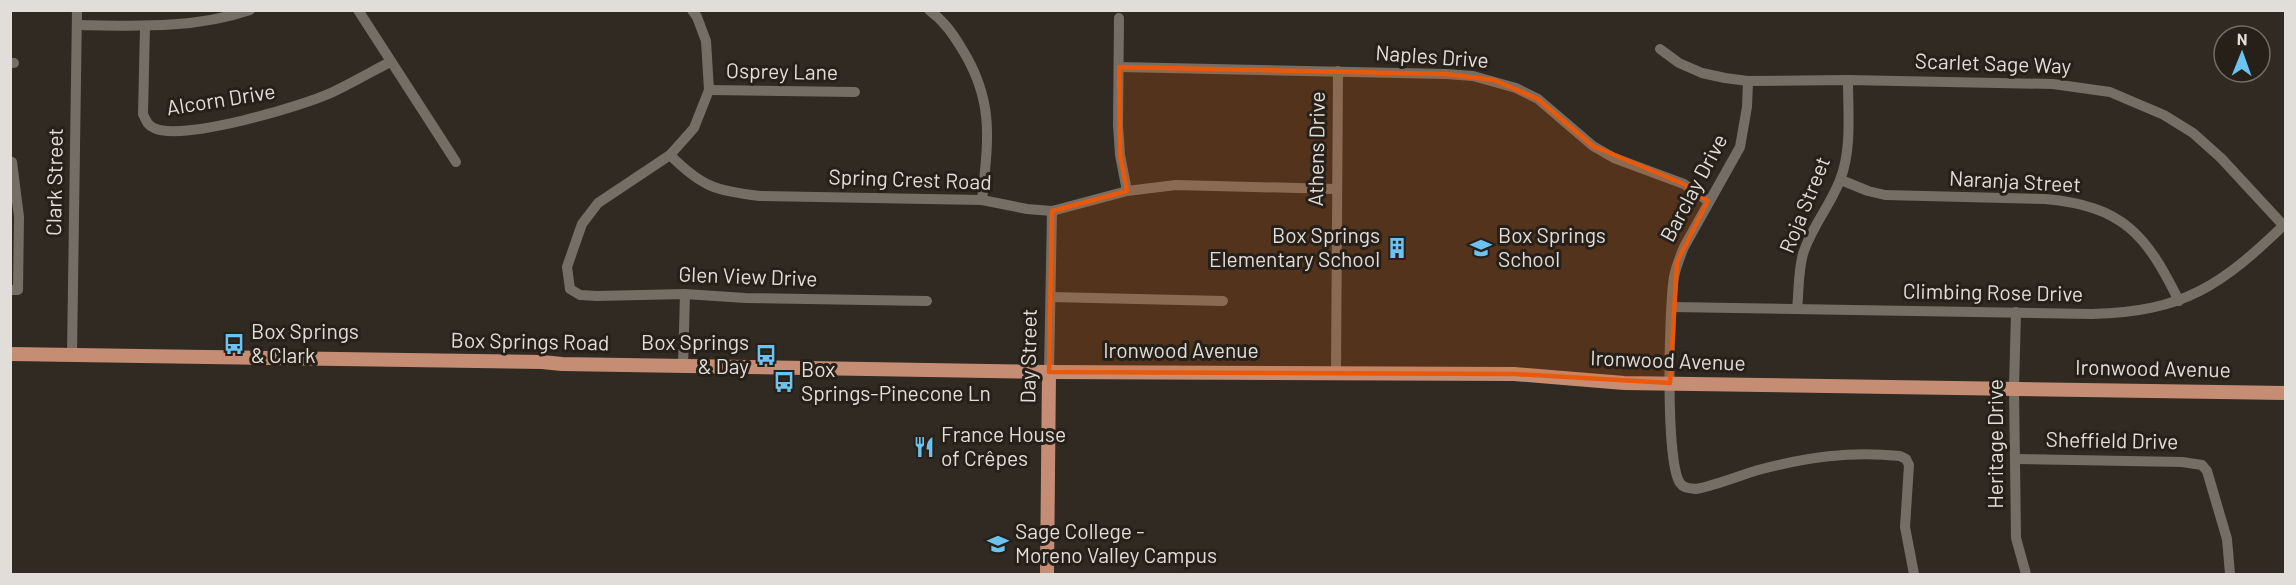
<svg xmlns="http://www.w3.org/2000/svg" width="2296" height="585" font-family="Barlow,sans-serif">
	<rect width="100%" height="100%" fill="#302a22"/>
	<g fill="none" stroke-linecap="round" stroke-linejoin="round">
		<g stroke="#756e65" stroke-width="10">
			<polyline points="358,10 456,162"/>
			<polyline points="692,10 697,17 706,41 709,90 694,128 670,155 598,203 582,224 567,267 570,289 580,295 597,296 685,294 745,298 927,301"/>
			<path d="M929,10C944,21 953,34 962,49C995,102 988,141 982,200"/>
			<polyline points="1119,18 1118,125 1120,155 1127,191"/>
			<path d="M77,25C135,26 194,29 250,10"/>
			<path d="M145,27L143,114C146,120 147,125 154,128C182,142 303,106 333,92C352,83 371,72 390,62"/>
			<polyline points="1660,49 1679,63 1702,73 1725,78 1748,81 1848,80 2053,84 2110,92 2164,115 2193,133 2221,158 2283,225"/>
			<polyline points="10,63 14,63"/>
			<polyline points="1119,67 1446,74 1473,76 1516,88 1538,99 1593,146 1614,158 1684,184 1708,201"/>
			<path d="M1748,81L1747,107L1740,147L1684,247C1680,257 1676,266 1674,277C1669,308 1665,462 1680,483C1684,489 1690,488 1696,489C1717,485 1738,476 1758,470C1807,457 1850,451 1900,456L1906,459L1909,465L1905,527L1914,574"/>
			<polyline points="709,90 855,92"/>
			<path d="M670,155C702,187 716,191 760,196L982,200L1027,209L1052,211L1127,191L1176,185L1336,189"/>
			<path d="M1841,180L1868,191L1885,195L2045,199C2123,206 2146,234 2179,301"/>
			<polyline points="10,290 18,290 19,217 12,162"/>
			<polyline points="1051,297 1223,301"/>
			<path d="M1672,307L2092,314C2184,312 2222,285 2286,223"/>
			<path d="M1797,309C1799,291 1798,272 1803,254C1811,228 1830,206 1840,180C1852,150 1848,112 1848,80"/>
			<polyline points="2016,312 2014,388 2016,538 2026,574"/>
			<polyline points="72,355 77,10"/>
			<polyline points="683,366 685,294"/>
			<polyline points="1049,372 1052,211"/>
			<polyline points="1336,372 1338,71"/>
			<polyline points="2015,459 2182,462 2202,465 2207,471 2227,539 2230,574"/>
		</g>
		<g stroke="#c58e74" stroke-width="14">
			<polyline points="10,354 542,362 562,364 1049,372 1514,374 1624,383 2286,393"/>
			<polyline points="1047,574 1049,372"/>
		</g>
	</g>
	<path fill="#e8590c" fill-opacity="0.2" stroke="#e8590c" stroke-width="4.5" stroke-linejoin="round" d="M1119,67L1446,74L1494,80L1538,99L1593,146L1684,184L1708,201L1677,262L1670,383L1514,374L1049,372L1052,211L1127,191L1120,155Z"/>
	<defs>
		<symbol id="building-bare" viewBox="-9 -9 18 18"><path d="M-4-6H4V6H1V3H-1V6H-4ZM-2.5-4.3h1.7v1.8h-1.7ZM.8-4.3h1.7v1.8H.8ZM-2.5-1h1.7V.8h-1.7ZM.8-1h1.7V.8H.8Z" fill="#6cc3f2" stroke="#262019" stroke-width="2.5" paint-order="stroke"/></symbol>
		<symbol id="school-bare" viewBox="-9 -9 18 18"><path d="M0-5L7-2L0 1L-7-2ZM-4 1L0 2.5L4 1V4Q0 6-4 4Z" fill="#6cc3f2" stroke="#262019" stroke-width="2.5" paint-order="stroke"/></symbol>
		<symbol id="bus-bare" viewBox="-9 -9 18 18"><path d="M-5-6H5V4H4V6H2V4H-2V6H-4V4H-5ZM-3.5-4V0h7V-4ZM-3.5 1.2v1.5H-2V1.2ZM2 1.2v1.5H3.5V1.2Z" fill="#6cc3f2" stroke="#262019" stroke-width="2.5" paint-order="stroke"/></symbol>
		<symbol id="restaurant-bare" viewBox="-9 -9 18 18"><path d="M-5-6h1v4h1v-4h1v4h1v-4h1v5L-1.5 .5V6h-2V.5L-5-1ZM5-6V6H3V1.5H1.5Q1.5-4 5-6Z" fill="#6cc3f2" stroke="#262019" stroke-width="2.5" paint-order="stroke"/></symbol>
	</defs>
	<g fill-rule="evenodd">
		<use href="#building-bare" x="1382" y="233" width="30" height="30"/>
		<use href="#school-bare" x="1466" y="233" width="30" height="30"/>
		<use href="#bus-bare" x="219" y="329" width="30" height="30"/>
		<use href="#bus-bare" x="751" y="340" width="30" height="30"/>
		<use href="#bus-bare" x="769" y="367" width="30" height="30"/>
		<use href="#restaurant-bare" x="909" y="432" width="30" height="30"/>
		<use href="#school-bare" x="983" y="529" width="30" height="30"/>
	</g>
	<g text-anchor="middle" stroke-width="6" stroke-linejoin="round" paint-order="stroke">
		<g font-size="21" fill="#e1ddd8" stroke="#262019">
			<text transform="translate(1432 57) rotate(4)" y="7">Naples Drive</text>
			<text transform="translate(1993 64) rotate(2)" y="7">Scarlet Sage Way</text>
			<text transform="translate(782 72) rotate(1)" y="7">Osprey Lane</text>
			<text transform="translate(221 100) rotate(-9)" y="7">Alcorn Drive</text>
			<text transform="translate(1317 149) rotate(-89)" y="7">Athens Drive</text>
			<text transform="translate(910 180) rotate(2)" y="7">Spring Crest Road</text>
			<text transform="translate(55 182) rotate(-89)" y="7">Clark Street</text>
			<text transform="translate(2015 182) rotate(3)" y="7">Naranja Street</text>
			<text transform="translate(1694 188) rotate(-62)" y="7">Barclay Drive</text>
			<text transform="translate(1805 205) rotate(-68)" y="7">Roja Street</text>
			<text transform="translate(748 277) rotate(2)" y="7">Glen View Drive</text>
			<text transform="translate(1993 293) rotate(1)" y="7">Climbing Rose Drive</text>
			<text transform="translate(530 342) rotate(1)" y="7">Box Springs Road</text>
			<text x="1181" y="358">Ironwood Avenue</text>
			<text transform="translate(1029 356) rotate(-89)" y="7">Day Street</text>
			<text transform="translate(1668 361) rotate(2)" y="7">Ironwood Avenue</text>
			<text transform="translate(2153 369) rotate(1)" y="7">Ironwood Avenue</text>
			<text transform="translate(2112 441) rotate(1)" y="7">Sheffield Drive</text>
			<text transform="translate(1996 444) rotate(-90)" y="7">Heritage Drive</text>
		</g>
		<g font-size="21" fill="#e1ddd8" stroke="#262019" text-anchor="start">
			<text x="1380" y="243" text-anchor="end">Box Springs<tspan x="1380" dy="24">Elementary School</tspan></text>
			<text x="1498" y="243">Box Springs<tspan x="1498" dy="24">School</tspan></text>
			<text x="251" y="339">Box Springs<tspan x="251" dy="24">&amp; Clark</tspan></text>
			<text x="749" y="350" text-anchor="end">Box Springs<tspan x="749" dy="24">&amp; Day</tspan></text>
			<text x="801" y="377">Box<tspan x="801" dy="24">Springs-Pinecone Ln</tspan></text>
			<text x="941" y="442">France House<tspan x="941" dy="24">of Crêpes</tspan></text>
			<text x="1015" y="539">Sage College -<tspan x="1015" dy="24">Moreno Valley Campus</tspan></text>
		</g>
	</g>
	<rect width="2296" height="585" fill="none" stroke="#e1ddd8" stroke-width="24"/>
	<g transform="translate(2242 54) rotate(1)"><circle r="28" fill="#262019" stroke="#716c65" stroke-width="1.5"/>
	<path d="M0-4.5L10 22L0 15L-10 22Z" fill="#6cc3f2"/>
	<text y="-9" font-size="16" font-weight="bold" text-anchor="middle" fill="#e1ddd8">N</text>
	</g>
</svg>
